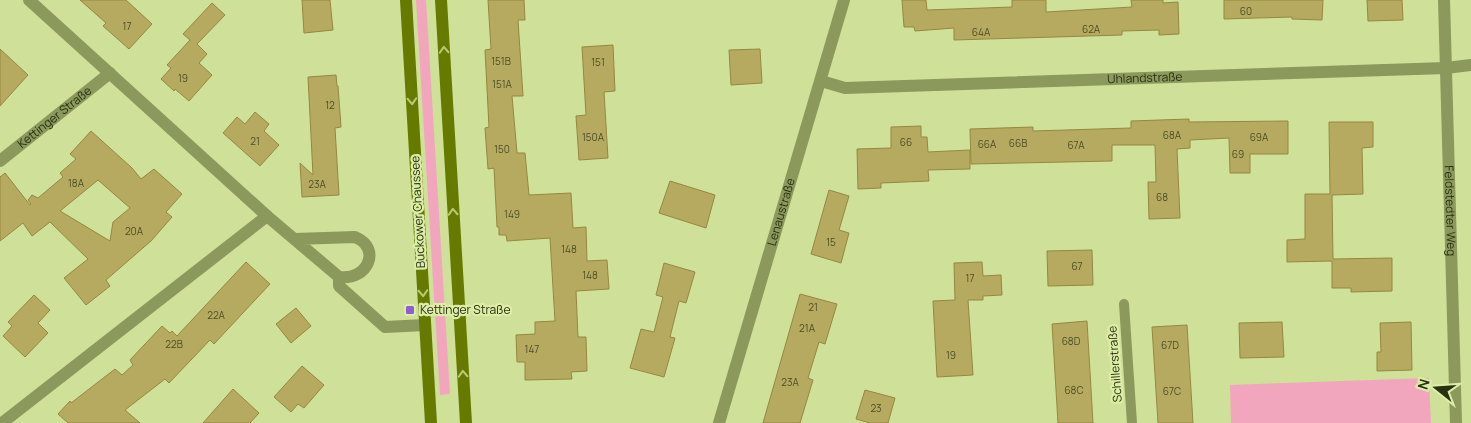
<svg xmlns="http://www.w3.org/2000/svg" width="1471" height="423" font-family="Manrope,sans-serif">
	<rect width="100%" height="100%" fill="#cfe099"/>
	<g fill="#f1a6bd">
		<polygon points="416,0 426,0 450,394 440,395"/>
		<polygon points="1429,378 1431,423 1231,423 1230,385"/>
	</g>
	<g fill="#b6aa61" stroke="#95883f" fill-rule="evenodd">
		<polygon points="80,0 126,0 152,24 129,49 103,26 106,23"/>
		<polygon points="302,0 330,0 333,30 304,33"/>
		<polygon points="488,0 524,0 525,20 518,20 523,96 512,96 517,153 525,153 529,195 571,193 573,228 586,227 587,261 607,260 609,289 576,291 578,337 586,337 587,371 571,372 572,379 525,380 525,362 517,362 516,335 535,334 535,322 555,321 550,238 507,241 506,235 499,235 499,227 497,227 494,168 488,169 485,128 489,127 485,50 491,49"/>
		<polygon points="902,0 926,0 927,10 1012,7 1012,0 1046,0 1046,12 1132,7 1131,0 1163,0 1163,3 1178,2 1179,34 1159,35 1159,30 1122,31 1122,35 954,40 954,28 915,31 914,27 904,27"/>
		<polygon points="1224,0 1323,0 1322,20 1292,19 1292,17 1224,19"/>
		<polygon points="1367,0 1402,0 1403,20 1368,21"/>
		<polygon points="212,3 225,15 197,44 207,54 199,63 212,75 189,101 175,89 174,91 161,79 171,68 167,65 190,40 183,34"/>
		<polygon points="613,45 615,91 604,92 608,158 579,160 576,116 586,115 582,47"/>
		<polygon points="0,49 28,75 0,106"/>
		<polygon points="760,49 762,83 731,85 729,50"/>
		<polygon points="336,75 337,86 338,86 341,127 335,128 339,195 302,197 300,163 313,175 308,77"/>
		<polygon points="255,112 269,124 264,131 279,145 260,166 223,133 237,117 245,124"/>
		<polygon points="1189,119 1189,122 1288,121 1288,154 1250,154 1250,173 1230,173 1229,138 1190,140 1190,148 1177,149 1180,218 1149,219 1148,182 1156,182 1155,145 1112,145 1112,161 971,164 970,129 1033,127 1033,131 1131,128 1131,121"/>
		<polygon points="1329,122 1373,122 1373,147 1362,148 1363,194 1332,195 1333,259 1392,258 1392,291 1351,292 1351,288 1332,288 1332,261 1287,262 1287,240 1305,239 1305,194 1330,194"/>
		<polygon points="921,126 921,137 927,137 928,152 970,150 970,169 928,170 929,181 881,183 881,188 858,189 857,149 891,148 891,127"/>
		<path d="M91,131L132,168L141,179L154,169L182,194L166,212L172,217L151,241L106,280L110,286L86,305L64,278L88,259L50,222L32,236L23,223L0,241V177L5,173L30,205L31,204L28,200L32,195L38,198L63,177L60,173L76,159L70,154ZM98,180L130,208L113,222L110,241L60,211Z"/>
		<polygon points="670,181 715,195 706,228 659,213"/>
		<polygon points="829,190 849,196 839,230 849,233 841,263 811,254"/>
		<polygon points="1092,250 1093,285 1048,286 1047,251"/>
		<polygon points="246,262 270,284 214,344 210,340 169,383 165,379 125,410 140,423 68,423 58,414 70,401 71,403 115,369 122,375 133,365 130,360 162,326 170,333 172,331 177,336"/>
		<polygon points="982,262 983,276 1001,275 1002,295 983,296 983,300 968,300 973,375 937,377 933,301 955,300 954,263"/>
		<polygon points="664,263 695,272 686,303 679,301 670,337 675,338 664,377 630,368 641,329 654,332 663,297 656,295"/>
		<polygon points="800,294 837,304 825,344 819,342 808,378 813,380 800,423 763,423"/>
		<polygon points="34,295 50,310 38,323 48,333 25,357 3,336 12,326 8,322"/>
		<polygon points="296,308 311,326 291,343 276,324"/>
		<polygon points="1087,321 1093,423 1058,423 1052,324"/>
		<polygon points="1282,322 1284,357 1240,358 1239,323"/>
		<polygon points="1411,322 1412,370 1377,371 1377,352 1381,352 1380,323"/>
		<polygon points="1187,325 1193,423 1158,423 1152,327"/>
		<polygon points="302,366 324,385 304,408 298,404 291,412 274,397"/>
		<polygon points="233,389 259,413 250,423 203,423"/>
		<polygon points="865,390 895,398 888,423 870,423 856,419"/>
	</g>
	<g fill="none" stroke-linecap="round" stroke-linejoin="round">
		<polyline stroke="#8b995c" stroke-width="10" points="1124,304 1132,423"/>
		<g stroke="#8b995c" stroke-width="12">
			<path d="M29,0L267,216L339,277C368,281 382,248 355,237L295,239"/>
			<path id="s1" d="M1444,0L1456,423"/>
			<path id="s2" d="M821,81L845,88L1446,68L1471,65"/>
			<path id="s3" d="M0,161L110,73"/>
			<polyline points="339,277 339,286 385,327 425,325"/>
			<polyline points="2,423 267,216"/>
			<path id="s4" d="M719,423L844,0"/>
		</g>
		<g stroke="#677a00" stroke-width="12">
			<polyline points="406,0 431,423"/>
			<polyline points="441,0 466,423"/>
		</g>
	</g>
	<defs><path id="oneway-chevron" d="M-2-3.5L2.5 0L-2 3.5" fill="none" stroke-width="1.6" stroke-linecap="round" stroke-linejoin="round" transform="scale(1.25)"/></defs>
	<g stroke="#b9cb74">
		<use href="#oneway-chevron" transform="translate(444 50) rotate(-93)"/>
		<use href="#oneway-chevron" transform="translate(412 101) rotate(87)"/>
		<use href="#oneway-chevron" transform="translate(453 212) rotate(-93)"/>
		<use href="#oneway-chevron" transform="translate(423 293) rotate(87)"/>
		<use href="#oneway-chevron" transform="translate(463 374) rotate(-93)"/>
	</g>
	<rect fill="#8e5dd6" stroke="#dceea6" stroke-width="2" x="405" y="305" width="10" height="10" rx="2.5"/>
	<g text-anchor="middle" stroke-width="4.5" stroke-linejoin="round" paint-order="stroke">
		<g font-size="10" fill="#4c4e26">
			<text x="1246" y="15">60</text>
			<text x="127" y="30">17</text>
			<text x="1091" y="33">62A</text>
			<text x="981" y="36">64A</text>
			<text x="501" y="65">151B</text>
			<text x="598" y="66">151</text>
			<text x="183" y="82">19</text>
			<text x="502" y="88">151A</text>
			<text x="330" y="109">12</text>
			<text x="1172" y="139">68A</text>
			<text x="593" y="141">150A</text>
			<text x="1259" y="141">69A</text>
			<text x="255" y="145">21</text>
			<text x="906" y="146">66</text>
			<text x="1018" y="147">66B</text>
			<text x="987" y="148">66A</text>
			<text x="1076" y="149">67A</text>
			<text x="502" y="153">150</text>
			<text x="1238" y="158">69</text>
			<text x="76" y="187">18A</text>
			<text x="317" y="188">23A</text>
			<text x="1162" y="201">68</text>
			<text x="512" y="218">149</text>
			<text x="134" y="235">20A</text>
			<text x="831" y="246">15</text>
			<text x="569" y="253">148</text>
			<text x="1077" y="270">67</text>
			<text x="590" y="279">148</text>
			<text x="970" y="282">17</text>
			<text x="813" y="311">21</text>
			<text x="216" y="319">22A</text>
			<text x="807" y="332">21A</text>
			<text x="1071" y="345">68D</text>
			<text x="174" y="348">22B</text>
			<text x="1170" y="349">67D</text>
			<text x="532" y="353">147</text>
			<text x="951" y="359">19</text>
			<text x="790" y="386">23A</text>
			<text x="1074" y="394">68C</text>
			<text x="1172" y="395">67C</text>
			<text x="876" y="412">23</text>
		</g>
		<g font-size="12" fill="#293013" stroke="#dceea6">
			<text dy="4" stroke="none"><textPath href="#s2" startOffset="325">Uhlandstraße</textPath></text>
			<text dy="4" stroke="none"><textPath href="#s3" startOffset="70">Kettinger Straße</textPath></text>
			<text transform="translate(418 212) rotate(-93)" y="4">Buckower Chaussee</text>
			<text dy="4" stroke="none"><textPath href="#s4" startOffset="220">Lenaustraße</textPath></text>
			<text dy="4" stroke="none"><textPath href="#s1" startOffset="211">Feldstedter Weg</textPath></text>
			<text transform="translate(1115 364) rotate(-94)" y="4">Schillerstraße</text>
		</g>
		<g font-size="12" fill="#293013" stroke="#dceea6" text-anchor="start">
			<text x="420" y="314">Kettinger Straße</text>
		</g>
	</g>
	<g transform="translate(1436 388) rotate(287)" stroke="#dceea6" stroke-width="4" paint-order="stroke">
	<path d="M0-4L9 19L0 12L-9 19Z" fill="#293013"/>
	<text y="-8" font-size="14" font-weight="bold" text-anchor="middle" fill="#293013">N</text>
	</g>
</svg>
